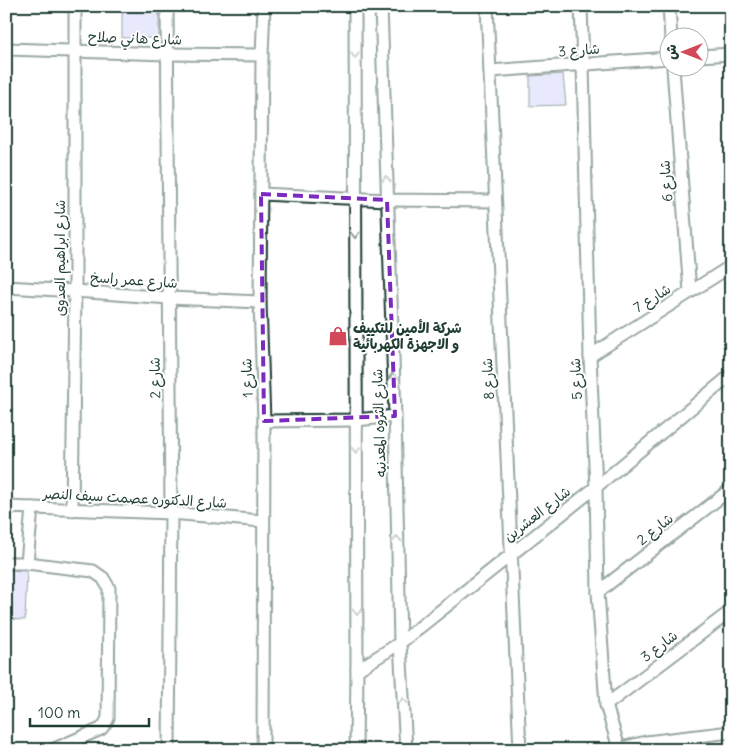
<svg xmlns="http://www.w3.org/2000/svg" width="737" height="756" font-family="Delius,'Playpen Sans Arabic',sans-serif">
	<rect width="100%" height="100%" fill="#fff"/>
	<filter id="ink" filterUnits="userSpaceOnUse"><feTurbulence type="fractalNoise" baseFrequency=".02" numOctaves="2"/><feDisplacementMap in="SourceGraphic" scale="10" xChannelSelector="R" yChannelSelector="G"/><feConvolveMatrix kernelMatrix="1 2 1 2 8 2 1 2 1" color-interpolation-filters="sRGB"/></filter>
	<g filter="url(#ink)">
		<g fill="#cccff8" stroke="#1f3d34">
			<rect x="122" y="12" width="37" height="26"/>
			<polygon points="563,74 566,105 530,106 530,76"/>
			<polygon points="6,570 27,571 25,620 6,619"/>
		</g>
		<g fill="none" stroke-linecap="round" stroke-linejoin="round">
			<defs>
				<g id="minor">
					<polyline points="167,6 171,513 169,750"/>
					<polyline points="355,6 357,670 356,750"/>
					<polyline points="381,6 395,416 400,643 406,750"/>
					<polyline points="487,6 520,750"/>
					<polyline points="581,6 583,64 590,356 596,487 598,592 606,705 619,748"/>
					<polyline points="669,6 671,38"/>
					<polyline points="6,49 167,54 262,55"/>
					<polyline points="700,56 731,54"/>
					<polyline points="673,68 690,292"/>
					<polyline points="490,71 670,58"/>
					<polyline points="261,194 387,200 495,201"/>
					<polyline points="6,287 75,291 169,298 260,302"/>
					<polyline points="590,356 731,266"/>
					<polyline points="264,421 356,420 395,416"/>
					<polyline points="6,507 171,513 263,521"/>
					<polyline points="72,510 75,291 75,6"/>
					<polyline points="6,563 27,563 93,571 103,578 109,588 108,718 105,724 101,729 52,750"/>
					<polyline points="27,563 32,508"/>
					<polyline points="598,592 731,489"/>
					<polyline points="357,670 400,643 596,487 731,375"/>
					<polyline points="606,705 731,611"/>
					<polyline points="263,750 264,421 260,302 262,55 264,6"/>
					<polyline points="613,750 646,742 731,732"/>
				</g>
			</defs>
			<use href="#minor" stroke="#1f3d34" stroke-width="15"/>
			<use href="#minor" stroke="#fff" stroke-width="11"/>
		</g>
		<defs><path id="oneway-chevron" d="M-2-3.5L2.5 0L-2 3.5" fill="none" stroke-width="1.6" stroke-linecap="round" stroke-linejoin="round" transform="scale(1.25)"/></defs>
		<g stroke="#8f9e9a">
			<use href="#oneway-chevron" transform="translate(355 55) rotate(90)"/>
			<use href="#oneway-chevron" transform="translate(386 179) rotate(-92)"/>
			<use href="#oneway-chevron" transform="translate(355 235) rotate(90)"/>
			<use href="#oneway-chevron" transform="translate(393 376) rotate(-92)"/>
			<use href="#oneway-chevron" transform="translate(356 450) rotate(90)"/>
			<use href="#oneway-chevron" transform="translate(397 539) rotate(-91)"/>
			<use href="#oneway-chevron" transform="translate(357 612) rotate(90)"/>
			<use href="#oneway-chevron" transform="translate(403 701) rotate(-94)"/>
		</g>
	</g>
	<path d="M0 0H737V756H0ZM261,194L387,200L395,416L264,421Z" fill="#fff" fill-opacity=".55" fill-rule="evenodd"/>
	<path fill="none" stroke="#7b2cbf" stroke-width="4" stroke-dasharray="10 6" stroke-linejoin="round" d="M261,194L387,200L395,416L264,421Z"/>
	<defs>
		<symbol id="shop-bare" viewBox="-9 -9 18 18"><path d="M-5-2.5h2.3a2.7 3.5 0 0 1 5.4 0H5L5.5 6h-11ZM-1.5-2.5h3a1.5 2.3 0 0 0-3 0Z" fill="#d1495b" stroke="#fff" stroke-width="2.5" paint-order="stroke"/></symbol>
	</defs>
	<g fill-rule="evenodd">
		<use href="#shop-bare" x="324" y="322" width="28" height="28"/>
	</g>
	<g text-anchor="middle" stroke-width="4" stroke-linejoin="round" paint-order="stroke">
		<g font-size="14" fill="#1f3d34" stroke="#fff">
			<text transform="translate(135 38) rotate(2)" y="5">شارع هاني صلاح</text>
			<text transform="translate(579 50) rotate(-4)" y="5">شارع 3</text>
			<text transform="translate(666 181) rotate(-94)" y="5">شارع 6</text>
			<text transform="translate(60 258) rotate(-90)" y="5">شارع ابراهيم العدوى</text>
			<text transform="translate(134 280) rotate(4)" y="5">شارع عمر راسخ</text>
			<text transform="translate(652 298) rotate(-32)" y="5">شارع 7</text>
			<text transform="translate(155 378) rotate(-91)" y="5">شارع 2</text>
			<text transform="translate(247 378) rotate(-92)" y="5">شارع 1</text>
			<text transform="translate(488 379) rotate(-93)" y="5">شارع 8</text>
			<text transform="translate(576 379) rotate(-93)" y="5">شارع 5</text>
			<text transform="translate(379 423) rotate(-92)" y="5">شارع الثروه المعدنيه</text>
			<text transform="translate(135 498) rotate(3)" y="5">شارع الدكتوره عصمت سيف النصر</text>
			<text transform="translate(537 514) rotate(-38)" y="5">شارع العشرين</text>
			<text transform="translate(655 529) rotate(-38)" y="5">شارع 2</text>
			<text transform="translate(659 646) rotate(-37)" y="5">شارع 3</text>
		</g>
		<g font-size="14" font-weight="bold" fill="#1f3d34" stroke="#fff" text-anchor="start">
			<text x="353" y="333">شركة الأمين للتكييف<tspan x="353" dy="16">و الاجهزة الكهربائية</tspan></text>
		</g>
	</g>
	<rect width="737" height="756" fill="none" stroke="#fff" stroke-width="25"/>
	<rect x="12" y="12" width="712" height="731" fill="none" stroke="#1f3d34" stroke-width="2" filter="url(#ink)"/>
	<g transform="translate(684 52) rotate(270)"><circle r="24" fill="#ffffff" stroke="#a5b1ae"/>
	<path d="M0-4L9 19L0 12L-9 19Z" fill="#d1495b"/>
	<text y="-8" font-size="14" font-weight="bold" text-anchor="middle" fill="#1f3d34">ش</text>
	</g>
	<path d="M30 718v8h119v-8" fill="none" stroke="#1f3d34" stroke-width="2.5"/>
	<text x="38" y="718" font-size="15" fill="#1f3d34" stroke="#ffffff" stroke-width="4" paint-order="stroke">100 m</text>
</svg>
